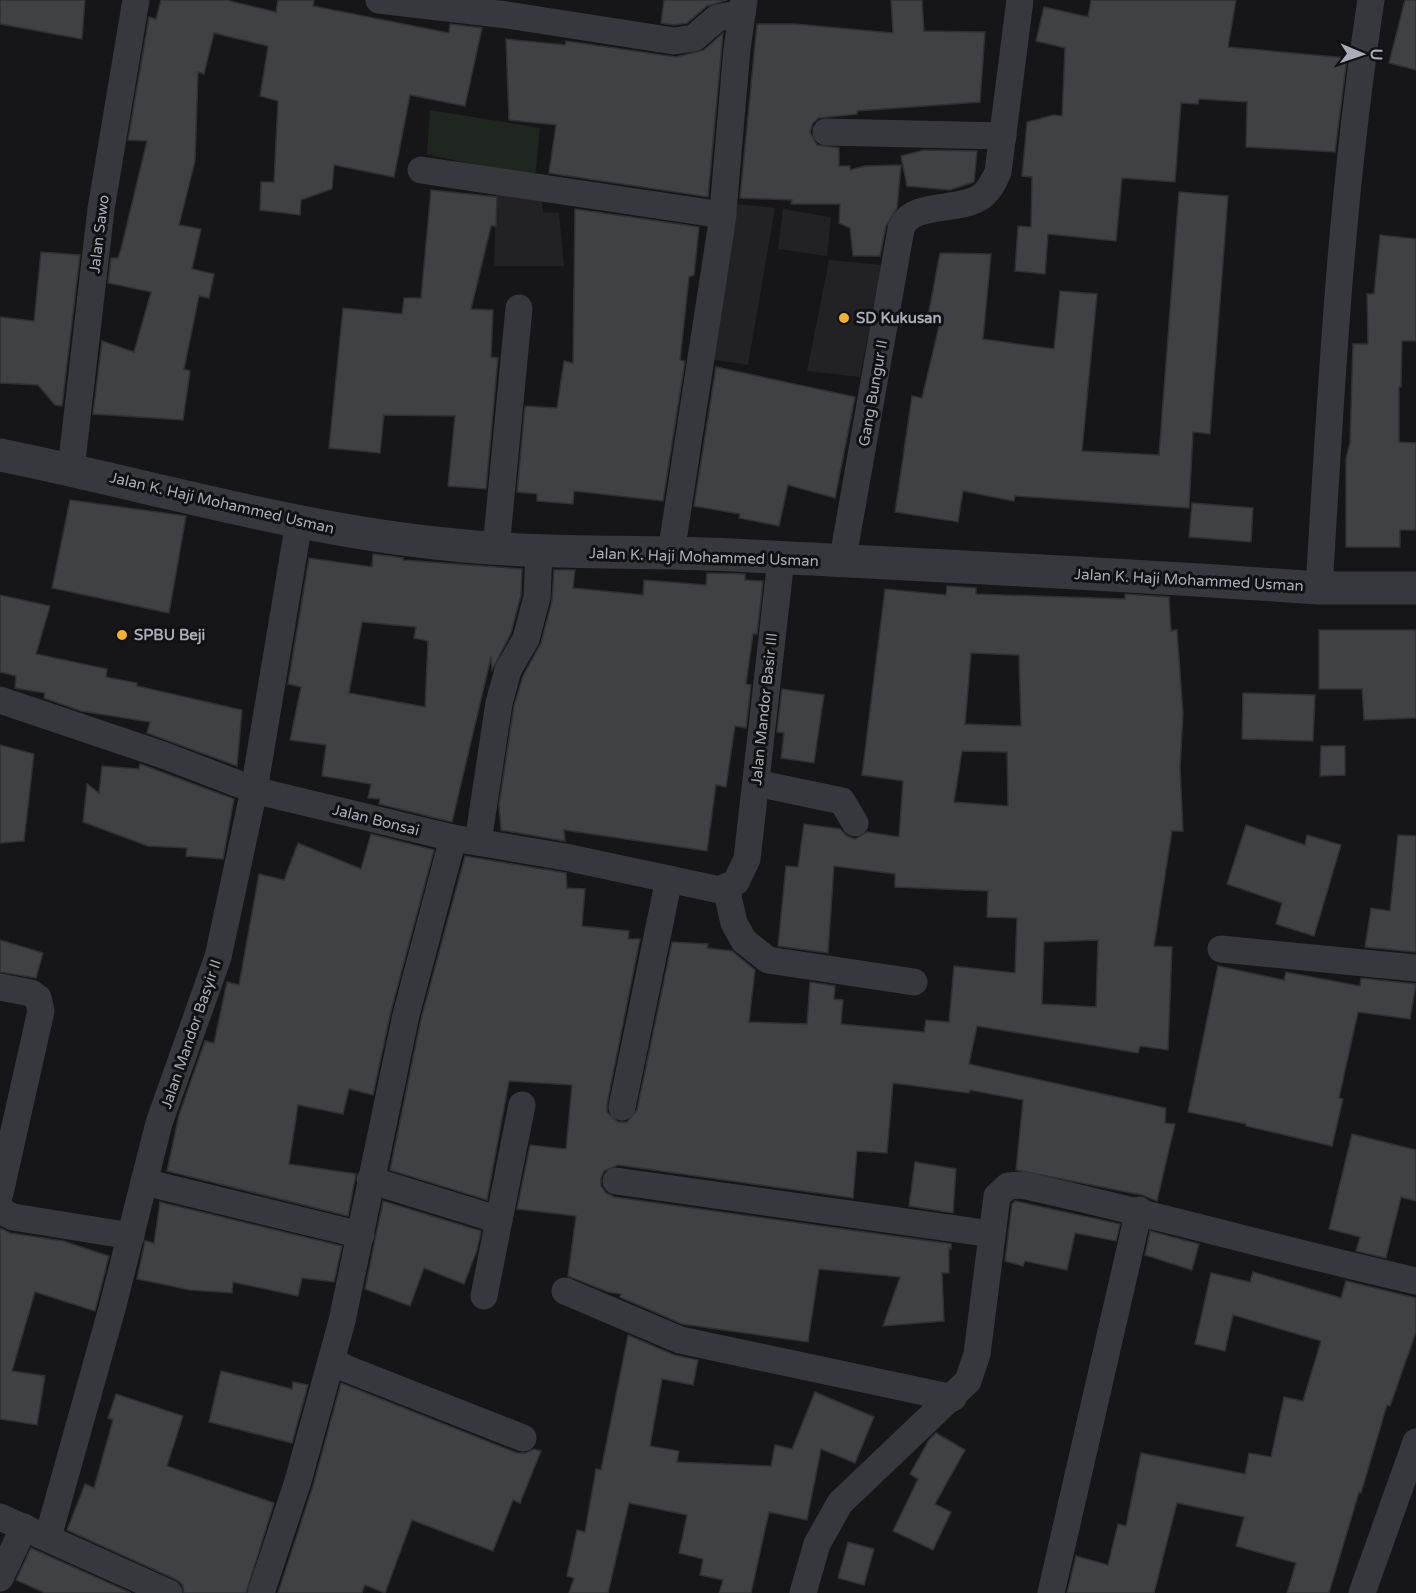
<svg xmlns="http://www.w3.org/2000/svg" width="1416" height="1593" font-family="'Varela Round',sans-serif">
	<rect width="100%" height="100%" fill="#161618"/>
	<g fill="#222225">
		<polygon points="496,193 542,197 543,212 559,213 564,266 494,266"/>
		<polygon points="728,203 775,208 748,365 704,358"/>
		<polygon points="783,209 831,217 827,256 778,249"/>
		<polygon points="829,260 881,265 860,377 807,371"/>
	</g>
	<polygon fill="#1e261f" points="430,110 540,128 535,179 427,154"/>
	<g fill="#404145" stroke="#303034" stroke-width="1.5" fill-rule="evenodd">
		<polygon points="0,0 85,0 82,39 0,24"/>
		<polygon points="161,0 226,0 276,12 278,0 314,0 313,6 449,33 450,24 482,28 465,106 410,95 394,177 334,165 332,189 301,200 300,215 260,210 261,182 274,182 278,101 260,96 268,46 214,33 204,74 198,72 195,161 179,225 201,229 192,269 214,274 209,298 199,296 184,369 190,371 183,420 93,414 102,341 134,352 151,292 108,283 111,258 118,258 121,249 147,141 128,140 149,17 156,19"/>
		<polygon points="664,0 727,0 707,6 687,23 674,25 661,23"/>
		<polygon points="891,0 922,0 924,31 985,32 980,102 857,111 857,114 819,118 813,123 810,132 817,145 839,148 839,166 850,166 850,170 865,166 901,165 897,208 886,226 880,256 853,256 850,228 839,223 840,204 791,204 792,200 740,198 757,24 795,24 893,33"/>
		<polygon points="1091,0 1236,0 1228,47 1347,58 1335,152 1246,147 1247,102 1199,99 1198,104 1181,103 1175,182 1122,178 1116,241 1048,234 1045,274 1015,271 1018,226 1031,227 1032,177 1022,176 1027,122 1054,115 1062,116 1065,48 1036,41 1044,7 1088,17"/>
		<polygon points="1405,0 1416,0 1416,70 1389,63"/>
		<polygon points="723,33 708,197 549,173 556,125 509,120 506,39 565,45 566,41 676,57 704,50"/>
		<polygon points="924,150 977,151 974,182 950,190 907,186 901,156"/>
		<polygon points="431,190 497,197 496,226 491,226 471,309 493,310 491,357 498,358 486,489 448,486 455,416 384,415 380,453 329,448 343,308 402,314 404,298 421,298"/>
		<polygon points="1179,192 1228,196 1210,434 1193,432 1189,508 1015,496 1014,501 963,491 958,522 895,512 912,396 922,398 940,322 927,321 940,253 991,254 983,339 1054,349 1060,291 1097,294 1082,451 1159,455"/>
		<polygon points="575,209 699,227 694,275 689,277 680,360 685,361 663,501 574,491 573,504 537,501 537,494 517,492 525,406 557,408 564,361 573,363"/>
		<polygon points="1380,235 1416,239 1416,341 1402,341 1401,387 1399,387 1399,442 1416,443 1416,530 1400,530 1400,547 1346,547 1346,458 1350,443 1353,344 1368,344 1367,294 1374,294"/>
		<polygon points="41,252 80,255 62,406 55,405 38,385 0,383 0,317 34,321"/>
		<polygon points="716,367 855,397 835,498 788,485 779,526 739,518 740,514 694,506"/>
		<polygon points="70,500 186,516 169,613 52,588"/>
		<polygon points="1192,503 1253,508 1251,542 1189,537"/>
		<path d="M373,554L403,558V560L522,569L521,595L511,633L492,670L491,657L452,822L379,804L380,799L368,798L371,784L322,776L326,745L290,740L301,687L288,684L309,558L372,567ZM362,622L416,627L414,638L428,641L425,707L349,693Z"/>
		<polygon points="554,570 575,570 573,588 643,595 644,580 706,585 707,573 745,574 745,580 763,581 757,634 753,634 746,684 751,685 746,728 735,726 726,787 716,785 707,851 564,830 565,841 501,830 499,805 514,706 523,676 541,643 552,601"/>
		<path d="M947,586L976,588V594L1125,599V594L1169,597L1171,631L1177,630L1183,714L1180,767L1183,831H1172L1154,946L1172,947L1168,1050L1140,1046L1138,1053L977,1026L969,1064L1166,1108L1165,1123L1175,1124L1157,1201L1142,1195L1016,1170L1023,1100L970,1090L969,1093L893,1083L887,1153L857,1151L853,1198L618,1165L604,1171L601,1178V1186L606,1193L614,1197L951,1244V1249L949,1248V1273H942L944,1321L883,1326L900,1277L819,1269L808,1342L682,1324L620,1297L621,1294L608,1292L568,1276L576,1216L517,1209L530,1145L566,1149L572,1085L509,1081L487,1200L390,1170L421,1019L465,856L566,873L567,888L585,889L582,926L629,931L628,939H640L607,1104V1112L618,1122H627L637,1110L672,942L708,944L707,948L732,951L755,970L749,1022L807,1024L810,982L835,986L834,999L843,1000L841,1024L924,1032L926,1020L949,1022L954,966L1015,973L1017,918L987,917L988,891L895,887V874L834,866L828,953L778,946L786,866L798,867L804,824L840,829L847,836L855,839L867,832L899,837L903,781L862,775L885,589L946,595ZM971,653L1019,655L1021,726L965,724ZM962,751L1007,752L1008,806L954,802ZM1098,940L1096,1007L1042,1004L1044,942Z"/>
		<polygon points="0,595 50,606 36,654 107,669 106,677 137,683 137,686 242,710 237,766 147,733 150,722 81,711 44,698 45,693 15,688 16,676 0,672"/>
		<polygon points="1319,630 1416,630 1416,718 1364,720 1362,689 1319,689"/>
		<polygon points="782,689 824,695 814,763 781,758 784,733 777,732"/>
		<polygon points="1243,693 1315,695 1313,741 1242,739"/>
		<polygon points="0,745 34,754 24,841 0,843"/>
		<polygon points="1321,746 1345,746 1345,775 1320,776"/>
		<polygon points="140,764 234,799 223,859 186,856 187,848 148,846 83,822 87,784 99,793 102,766 139,769"/>
		<polygon points="1246,825 1305,845 1307,835 1341,845 1314,936 1276,924 1282,903 1227,884"/>
		<polygon points="371,834 434,850 391,1011 373,1095 349,1089 343,1114 298,1105 289,1164 356,1174 348,1216 167,1171 179,1115 205,1041 214,1043 227,982 239,985 259,874 284,880 298,843 361,869"/>
		<polygon points="1398,835 1416,836 1416,952 1365,947 1371,908 1390,911"/>
		<polygon points="0,940 43,953 36,978 0,972"/>
		<polygon points="1218,966 1284,980 1286,972 1360,986 1361,978 1416,984 1410,1019 1358,1012 1339,1098 1343,1099 1332,1146 1246,1126 1246,1124 1188,1112"/>
		<polygon points="1352,1134 1416,1150 1416,1201 1401,1197 1386,1258 1356,1251 1360,1237 1329,1229"/>
		<polygon points="915,1162 956,1169 953,1213 909,1206"/>
		<polygon points="383,1201 481,1231 477,1250 464,1284 424,1268 410,1306 365,1289"/>
		<polygon points="1015,1201 1120,1224 1116,1241 1075,1233 1067,1270 1025,1261 1023,1266 1005,1261 1012,1204"/>
		<polygon points="160,1202 342,1246 334,1282 302,1278 298,1296 233,1282 232,1293 190,1290 137,1279 145,1241 154,1243"/>
		<polygon points="0,1228 10,1233 63,1241 109,1256 95,1311 35,1292 12,1371 45,1376 37,1425 0,1419"/>
		<polygon points="1150,1231 1199,1244 1192,1270 1145,1255"/>
		<polygon points="1253,1272 1341,1298 1346,1281 1416,1298 1416,1332 1390,1406 1387,1405 1361,1493 1359,1492 1329,1593 1287,1593 1296,1563 1236,1546 1244,1517 1177,1503 1154,1593 1067,1593 1076,1556 1108,1565 1118,1524 1126,1526 1141,1453 1245,1474 1249,1453 1271,1457 1284,1397 1303,1401 1321,1341 1233,1315 1225,1351 1195,1344 1211,1273 1250,1282"/>
		<polygon points="628,1335 674,1355 698,1360 693,1385 662,1379 650,1446 679,1451 677,1462 771,1466 775,1445 792,1449 815,1392 874,1417 855,1463 821,1449 807,1520 769,1512 751,1593 719,1593 723,1580 700,1575 703,1559 679,1553 687,1515 629,1503 608,1593 569,1593 574,1578 567,1576 577,1530 585,1532 596,1469 601,1470"/>
		<polygon points="221,1371 292,1389 293,1382 308,1385 292,1443 209,1422"/>
		<polygon points="341,1383 517,1453 526,1453 534,1449 541,1451 520,1503 513,1500 493,1551 412,1520 385,1593 365,1585 362,1593 278,1593 313,1486"/>
		<polygon points="116,1394 183,1416 167,1466 274,1503 246,1593 184,1593 182,1584 175,1579 67,1530 85,1484 94,1488 113,1420 108,1418"/>
		<polygon points="936,1433 965,1450 935,1504 951,1512 933,1550 893,1531 918,1479 910,1474 929,1440"/>
		<polygon points="848,1542 874,1549 864,1585 838,1578"/>
		<polygon points="31,1548 131,1593 45,1593 16,1580"/>
	</g>
	<g fill="none" stroke-linecap="round" stroke-linejoin="round">
		<g stroke="#37383d" stroke-width="27">
			<polyline points="379,0 507,15 674,41 694,38 717,18 742,13"/>
			<polyline points="826,132 1003,136"/>
			<polyline points="421,170 723,215"/>
			<polyline points="71,469 101,209 136,0"/>
			<polyline points="496,548 519,308"/>
			<polyline points="671,553 722,222 737,49 744,0"/>
			<path d="M842,563L901,229C911,200 960,213 982,196C990,190 994,181 998,172L1020,0"/>
			<path d="M1319,588C1331,391 1341,194 1371,0"/>
			<polyline points="0,700 163,755 254,790 453,838 565,857 720,890 736,882 747,859 781,559"/>
			<polyline points="756,783 842,801 855,823"/>
			<polyline points="478,842 499,703 508,670 526,639 537,597 539,551"/>
			<polyline points="726,887 734,923 744,941 768,960 914,982"/>
			<polyline points="1221,949 1416,968"/>
			<polyline points="0,987 31,993 38,998 41,1011 0,1193"/>
			<polyline points="622,1107 669,879"/>
			<polyline points="370,1180 499,1220 522,1105"/>
			<polyline points="616,1181 992,1234"/>
			<polyline points="144,1182 361,1235"/>
			<polyline points="0,1206 1,1211 13,1217 131,1236"/>
			<polyline points="565,1291 680,1340 953,1398"/>
			<polyline points="484,1296 499,1220"/>
			<polyline points="332,1360 345,1368 523,1438"/>
			<polyline points="0,1517 169,1593"/>
			<polyline points="48,1537 113,1305 159,1123 218,957 254,790 299,522"/>
			<polyline points="0,1578 24,1527"/>
			<polyline points="261,1593 298,1481 342,1321 406,1015 453,838"/>
			<path d="M803,1593L817,1544L840,1503L968,1381L977,1354L997,1196L1008,1186L1022,1185C1155,1214 1284,1251 1416,1281"/>
			<polyline points="1051,1593 1139,1210"/>
			<polyline points="1362,1593 1416,1442"/>
		</g>
		<path stroke="#37383d" stroke-width="33" d="M0,455C148,485 295,529 445,544C540,555 636,550 732,555C927,565 1123,574 1319,588H1416"/>
	</g>
	<g fill="#f2b134" stroke="#111113" stroke-width="2">
		<circle cx="844" cy="318" r="6"/>
		<circle cx="122" cy="635" r="6"/>
	</g>
	<g text-anchor="middle" stroke-width="6" stroke-linejoin="round" paint-order="stroke">
		<g font-size="15" fill="#a8adb8" stroke="#111113">
			<text transform="translate(99 234) rotate(-83)" y="5">Jalan Sawo</text>
			<text transform="translate(873 393) rotate(-80)" y="5">Gang Bungur II</text>
			<text transform="translate(222 503) rotate(13)" y="5">Jalan K. Haji Mohammed Usman</text>
			<text transform="translate(704 557) rotate(2)" y="5">Jalan K. Haji Mohammed Usman</text>
			<text transform="translate(1189 580) rotate(3)" y="5">Jalan K. Haji Mohammed Usman</text>
			<text transform="translate(764 709) rotate(-84)" y="5">Jalan Mandor Basir III</text>
			<text transform="translate(376 820) rotate(14)" y="5">Jalan Bonsai</text>
			<text transform="translate(191 1034) rotate(-71)" y="5">Jalan Mandor Basyir II</text>
		</g>
		<g font-size="15" font-weight="bold" fill="#a8adb8" stroke="#111113" text-anchor="start">
			<text x="856" y="323">SD Kukusan</text>
			<text x="134" y="640">SPBU Beji</text>
		</g>
	</g>
	<g transform="translate(1362 54) rotate(92)" stroke="#111113" stroke-width="4.5" paint-order="stroke">
	<path d="M0-4.5L10 22L0 15L-10 22Z" fill="#a8adb8"/>
	<text y="-9" font-size="16" font-weight="bold" text-anchor="middle" fill="#a8adb8">U</text>
	</g>
</svg>
